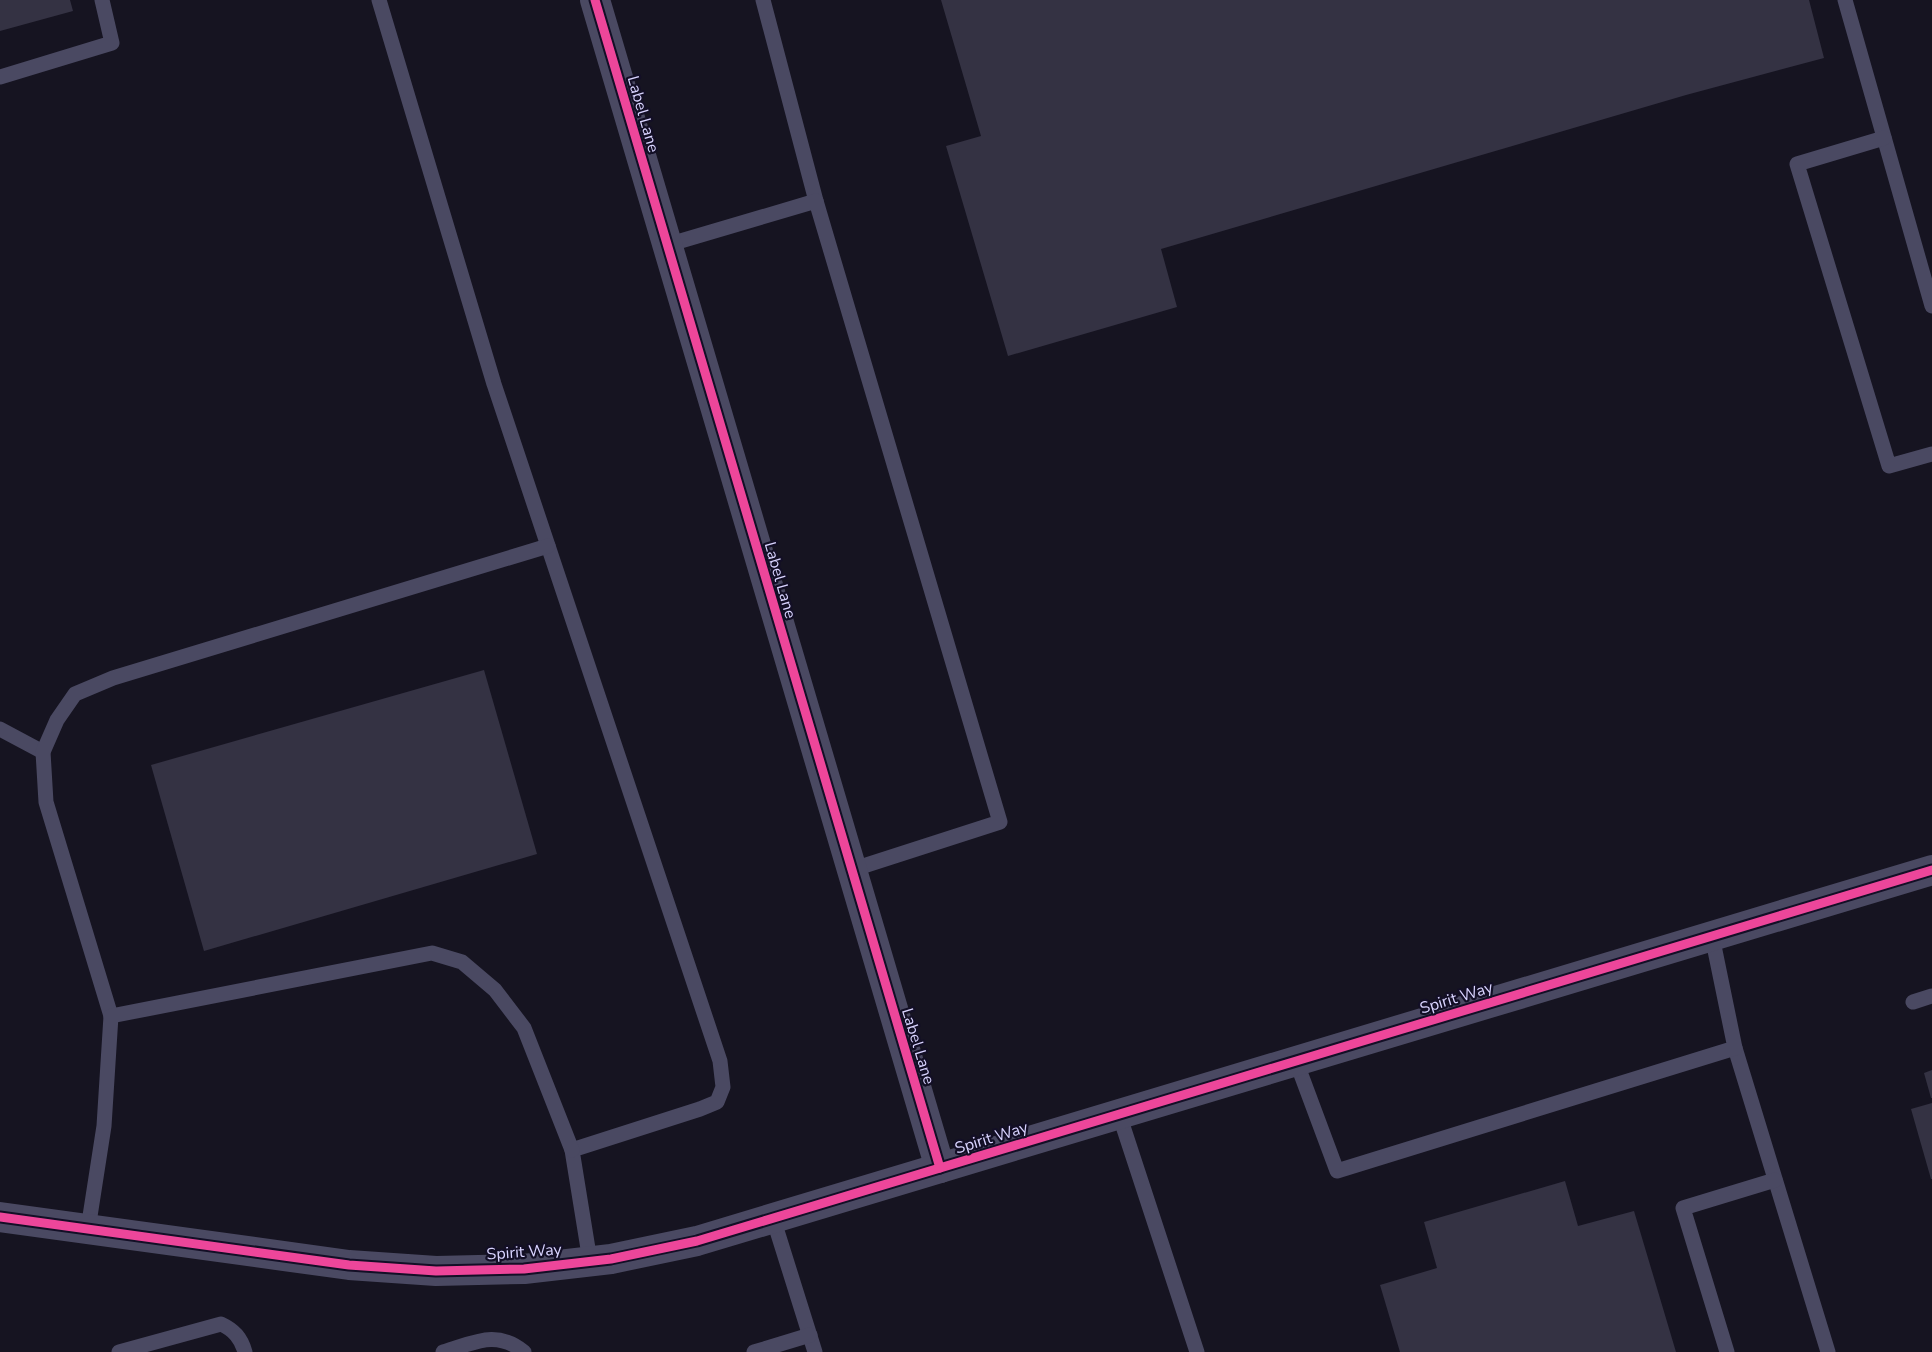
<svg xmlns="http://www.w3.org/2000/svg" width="1932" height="1352" font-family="'Nunito Sans',sans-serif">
	<rect width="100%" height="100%" fill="#161421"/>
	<g fill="#343243">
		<polygon points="0,0 70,0 73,11 0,31"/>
		<polygon points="941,0 1809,0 1824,58 1686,95 1161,249 1177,307 1008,356 946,146 981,136"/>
		<polygon points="484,670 537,854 204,951 151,765"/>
		<polygon points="1932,1070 1932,1098 1931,1098 1924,1073"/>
		<polygon points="1932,1103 1932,1179 1931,1179 1911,1109"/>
		<polygon points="1565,1181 1578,1226 1634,1211 1676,1352 1400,1352 1380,1285 1437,1268 1424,1222"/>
	</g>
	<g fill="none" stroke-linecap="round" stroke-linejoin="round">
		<g stroke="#4a4962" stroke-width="15">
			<polyline points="379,0 494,384 720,1061 723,1087 717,1102 700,1109 572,1150 590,1261"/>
			<polyline points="763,0 816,201"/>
			<polyline points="1845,0 1932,306"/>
			<polyline points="0,77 112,43 102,0"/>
			<polyline points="1884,138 1797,164 1889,466 1932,454"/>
			<polyline points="667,245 816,201 1000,822 851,870"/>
			<polyline points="0,729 43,752"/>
			<polyline points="1913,1002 1932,996"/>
			<polyline points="111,1016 46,802 43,752 57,720 75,694 113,678 548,546"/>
			<polyline points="1735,1048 1828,1352"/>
			<polyline points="1296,1061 1337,1171 1735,1048 1712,936"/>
			<polyline points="1119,1114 1197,1352"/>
			<polyline points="773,1218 815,1352"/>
			<polyline points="88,1229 104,1126 111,1016 432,953 462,962 495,990 524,1028 572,1150"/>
			<path d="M119,1352L221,1324C234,1330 241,1338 245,1352"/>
			<path d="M443,1352C474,1343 496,1329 524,1352"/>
			<polyline points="754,1352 810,1335"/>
			<polyline points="1727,1352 1683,1208 1775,1180"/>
		</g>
		<g stroke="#4a4962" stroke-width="30">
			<polyline points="595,0 940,1168"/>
			<polyline points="0,1217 349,1265 436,1271 524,1269 611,1259 697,1241 1932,870"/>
		</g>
		<defs>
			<g id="cycleway">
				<polyline points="595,0 940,1168"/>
				<polyline points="0,1217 349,1265 436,1271 524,1269 611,1259 697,1241 1932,870"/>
			</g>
		</defs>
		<use href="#cycleway" stroke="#130f26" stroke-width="13"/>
		<use href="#cycleway" stroke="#ed469a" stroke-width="9"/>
	</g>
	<g text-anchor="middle" stroke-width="4.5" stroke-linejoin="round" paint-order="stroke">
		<g font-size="16" fill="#d9d4ff" stroke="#130f26">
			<text transform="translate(644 114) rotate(74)" y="6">Label Lane</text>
			<text transform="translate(781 580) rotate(74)" y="6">Label Lane</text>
			<text transform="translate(1456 997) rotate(-17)" y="6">Spirit Way</text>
			<text transform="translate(919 1046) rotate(73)" y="6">Label Lane</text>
			<text transform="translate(991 1137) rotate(-17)" y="6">Spirit Way</text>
			<text transform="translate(524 1251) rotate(-4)" y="6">Spirit Way</text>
		</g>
	</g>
</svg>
